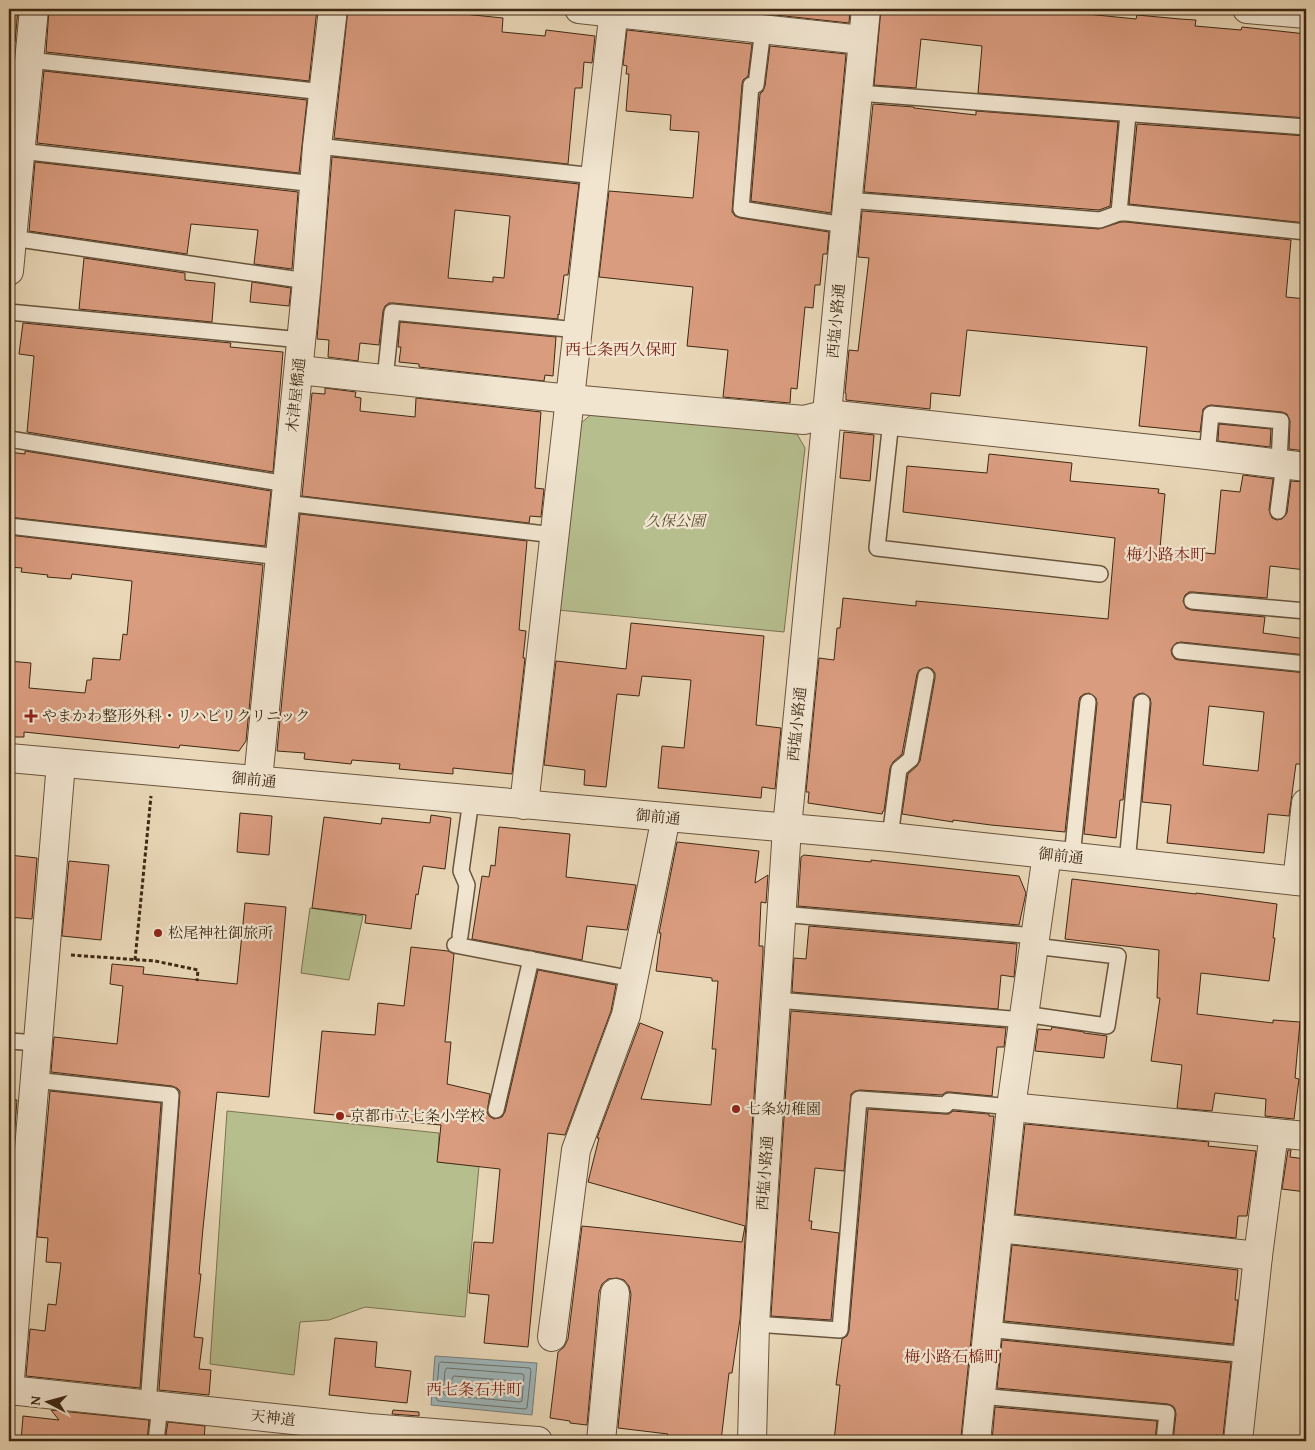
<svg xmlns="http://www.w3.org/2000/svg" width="1315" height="1450" font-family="'Gentium Book Plus','Noto Serif JP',serif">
	<rect width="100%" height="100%" fill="#e9d7b7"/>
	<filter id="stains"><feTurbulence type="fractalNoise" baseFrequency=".004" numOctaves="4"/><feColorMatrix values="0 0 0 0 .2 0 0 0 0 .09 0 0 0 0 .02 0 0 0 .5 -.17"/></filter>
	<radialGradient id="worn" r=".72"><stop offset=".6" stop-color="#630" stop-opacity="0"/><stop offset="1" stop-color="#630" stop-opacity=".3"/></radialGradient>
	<g fill="#b6be8e" stroke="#7a7350">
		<polygon points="593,413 797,434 805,448 784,632 558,610 581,423"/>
		<polygon points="310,908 363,916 349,980 301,973"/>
		<polygon points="227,1111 439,1133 438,1162 479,1166 465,1317 365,1307 329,1320 300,1322 294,1375 210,1364"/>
	</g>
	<polygon fill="#9eb6bb" stroke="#787d78" points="435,1356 537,1363 532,1415 431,1405"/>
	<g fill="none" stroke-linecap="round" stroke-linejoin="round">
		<g stroke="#6e6f67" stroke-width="1">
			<polygon points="441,1362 530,1368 531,1371 527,1408 525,1409 438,1401 436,1398 439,1364"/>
			<polygon points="447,1368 523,1374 524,1376 522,1401 519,1402 445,1395 443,1393 445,1371"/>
			<polygon points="454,1376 514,1381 516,1383 515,1392 512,1394 453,1389 451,1386 452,1379"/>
		</g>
	</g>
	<g fill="#da9c7f" stroke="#3e2813" fill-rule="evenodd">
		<polygon points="9,9 18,9 15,42 9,42"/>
		<polygon points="49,9 317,9 309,81 46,52"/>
		<polygon points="348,9 414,9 503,18 502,32 545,36 546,30 595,36 592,63 584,62 582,88 575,88 568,164 334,138"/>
		<polygon points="720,9 850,9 849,23"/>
		<polygon points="881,9 1037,9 1136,19 1137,15 1180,19 1196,20 1195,26 1241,30 1242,27 1306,34 1306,118 978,93 982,46 921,39 916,88 874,85"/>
		<polygon points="627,30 752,44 748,76 743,80 742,84 732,212 735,216 740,218 829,232 827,254 823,254 820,285 815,285 813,308 805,307 797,389 791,388 790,403 723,397 728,350 687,346 693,287 599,277 609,191 693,198 699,132 670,130 671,115 626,111 629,74 626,74 627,66 623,65"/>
		<polygon points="770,46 846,54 831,213 751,201 760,94 763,91 765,86"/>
		<polygon points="44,71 307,100 299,173 37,143"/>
		<polygon points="873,104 914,107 914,108 976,115 976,111 1118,122 1110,206 1099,210 864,192"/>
		<polygon points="1137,124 1306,136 1306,223 1129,204"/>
		<path d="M332,157L579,184L568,275H564L559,315L558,314V319L393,303H389L385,306L383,311L379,345L360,343L358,361L328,357L329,340L317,339ZM455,210L510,216L504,278L493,277V282L448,278Z"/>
		<polygon points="35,162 298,192 292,269 254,264 258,230 191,224 187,254 29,231"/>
		<polygon points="862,211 1099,229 1121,222 1126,222 1291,240 1286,297 1306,299 1306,451 1289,449 1290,421 1287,414 1282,412 1211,405 1207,406 1203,409 1200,432 1139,426 1147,347 967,330 960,396 931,393 930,409 846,400 846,393 845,393 849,350 858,351 869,258 858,257"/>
		<polygon points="84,258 185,273 185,280 215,283 212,322 79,309"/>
		<polygon points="252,282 291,288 289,306 250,302"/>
		<polygon points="400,322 556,337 553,376 545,375 544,381 419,367 419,364 399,362 401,347 398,347"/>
		<polygon points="23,323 210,341 231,343 230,347 283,352 273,472 27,432 34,356 19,354"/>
		<polygon points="325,388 356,392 355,397 361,398 360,411 415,417 416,398 541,412 535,488 544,489 541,517 530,516 529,523 302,496 312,393 325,394"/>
		<polygon points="1219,424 1271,429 1270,447 1218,441"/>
		<polygon points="844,432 874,435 870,481 840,478"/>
		<polygon points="25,451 271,491 265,546 9,517 9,452 25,454"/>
		<path d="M989,454L1072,463L1070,481L1159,489L1158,493L1165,494L1160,548L1215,554L1221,490L1240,492L1243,475L1273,479L1269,510L1272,518L1277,520L1282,519L1287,513L1291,481L1306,482V570L1270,566L1267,598L1193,592H1189L1185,595L1183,601L1186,608L1191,610L1265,617L1263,633L1306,639V655L1181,642L1176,643L1171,650L1172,655L1175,659L1179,660L1306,673V726L1302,764H1296L1289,816L1268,814L1264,853L1167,843L1171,805L1142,802L1151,703L1150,698L1143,693L1138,694L1134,697L1133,701L1123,800H1120L1116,838L1084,834L1097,703L1096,698L1089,693L1084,694L1080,697L1079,701L1065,832L991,825L953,820V822L902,814L908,774L917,766L920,761L935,678V673L932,669L927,667L919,670L917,674L902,754L893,762L890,768L884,811H883L882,814L808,803L809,792H806L819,658L834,660L837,628H840L843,598L916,606V601L1108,619L1115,538L903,512L907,466L987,473ZM1209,706L1264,712L1258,771L1203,765Z"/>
		<polygon points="300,514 527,541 519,630 526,631 523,658 525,658 512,774 453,768 453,774 399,769 400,764 352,760 351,764 304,759 305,753 277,751"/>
		<polygon points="9,535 263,565 246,741 239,751 180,745 179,748 24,732 24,737 9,737 9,661 31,663 29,688 85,693 87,680 91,680 93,658 120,660 123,634 127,635 132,581 72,574 71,579 47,577 48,575 21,572 22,568 9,567"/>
		<polygon points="631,623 764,636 756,725 781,728 775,789 762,787 761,798 658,788 662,746 684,748 691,680 642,676 639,696 617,694 606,787 584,785 585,770 544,765 556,661 626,669"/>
		<polygon points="240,813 272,816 269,855 237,852"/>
		<polygon points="431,815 451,818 445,869 423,866 418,895 416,894 411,929 365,923 366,915 312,908 324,817 381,824 382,818 430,823"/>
		<polygon points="499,827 570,834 566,877 636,885 627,930 587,926 582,960 472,939 482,876 489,877 491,865 495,866"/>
		<polygon points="677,842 759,851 755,883 768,875 766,903 761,902 759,946 763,946 763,954 740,1319 732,1373 729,1373 721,1441 695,1441 667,1438 668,1434 618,1428 631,1294 629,1286 624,1280 617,1278 608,1279 602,1284 599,1292 587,1425 570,1423 570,1421 550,1418 558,1352 564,1347 568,1339 582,1226 742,1242 745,1226 588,1182 599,1138 597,1138 640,1023 663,1032 641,1099 711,1105 716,1049 712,1049 718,981 712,981 712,978 656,971 661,933 659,933"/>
		<polygon points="9,855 37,858 32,919 9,917"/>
		<polygon points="804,855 871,862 871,860 1019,876 1026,893 1019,925 798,906 801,857"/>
		<polygon points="69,861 109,865 101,940 62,936"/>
		<polygon points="1072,879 1196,894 1196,893 1277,904 1273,938 1275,938 1269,981 1201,973 1197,1014 1273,1023 1273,1020 1300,1022 1295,1078 1299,1079 1294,1119 1265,1116 1266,1099 1223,1094 1215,1093 1212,1111 1177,1108 1182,1065 1151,1061 1160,998 1157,998 1159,950 1065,939"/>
		<polygon points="245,903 286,907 269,1097 217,1092 203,1228 199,1274 201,1274 194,1337 203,1338 199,1369 211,1370 209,1395 159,1390 180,1091 177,1088 172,1086 51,1072 54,1037 117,1044 123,986 110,984 112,964 144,967 143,974 237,984"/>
		<polygon points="809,926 1017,944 1014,977 1001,975 998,1009 792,992 794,958 806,959"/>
		<polygon points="411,947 448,951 454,954 445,1042 451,1042 447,1084 490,1094 487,1112 489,1116 494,1119 502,1117 505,1112 538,970 616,985 611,1011 565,1135 548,1133 528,1347 484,1343 489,1295 469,1293 474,1242 493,1243 500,1169 437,1162 441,1125 314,1113 322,1031 375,1035 378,1003 404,1006"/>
		<polygon points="791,1011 1006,1028 1004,1047 997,1047 992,1096 950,1092 946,1092 942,1095 860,1090 855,1091 851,1094 844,1171 815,1168 809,1221 812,1221 811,1229 839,1233 831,1320 771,1316"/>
		<polygon points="1052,1027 1084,1032 1084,1033 1107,1036 1104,1058 1035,1051 1038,1029 1051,1030"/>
		<polygon points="50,1091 161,1103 140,1388 26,1376 30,1329 45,1331 48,1304 56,1305 61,1263 46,1262 48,1238 37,1237"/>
		<polygon points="9,1099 17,1100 9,1205"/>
		<polygon points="868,1109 945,1114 949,1114 953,1111 989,1114 989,1116 994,1116 961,1437 947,1436 946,1441 834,1441 840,1385 836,1385 842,1339 847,1336 849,1331"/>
		<polygon points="1025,1124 1209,1142 1208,1146 1256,1151 1247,1216 1238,1216 1236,1238 1015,1214"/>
		<polygon points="1288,1150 1291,1150 1290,1157 1306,1159 1306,1192 1282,1189"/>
		<polygon points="1012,1245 1238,1270 1235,1300 1238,1300 1233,1344 1004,1321"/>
		<polygon points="335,1338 377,1342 375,1367 411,1371 407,1403 329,1395"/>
		<polygon points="1002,1340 1231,1363 1223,1436 1216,1435 1215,1441 1173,1441 1176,1414 1175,1409 1173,1406 1168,1404 997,1388"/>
		<polygon points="995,1407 1157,1421 1155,1441 992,1441"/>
		<polygon points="51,1410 149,1420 147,1441 21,1441 23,1416 59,1420"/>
		<polygon points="393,1410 419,1412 419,1416 392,1414"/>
		<polygon points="168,1422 205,1426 204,1441 165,1441"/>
	</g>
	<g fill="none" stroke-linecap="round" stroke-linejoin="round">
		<defs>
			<g id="service">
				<polyline points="763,29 756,85 751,85 741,209 845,225"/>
				<polyline points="29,60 324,92"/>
				<polyline points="858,93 1306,127"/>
				<polyline points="317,146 595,176"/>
				<polyline points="20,151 315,184"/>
				<polyline points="847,200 1100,220 1119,213 1127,213 1306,232"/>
				<polyline points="1119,213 1128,114"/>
				<polyline points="12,238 307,281"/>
				<polyline points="9,312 302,340"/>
				<polyline points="385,379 392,312 578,330"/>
				<polyline points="891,421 877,548 1100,574"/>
				<polyline points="9,439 287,484"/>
				<polyline points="1207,455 1211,414 1281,421 1279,463"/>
				<polyline points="285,503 554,535"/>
				<polyline points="1278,511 1284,464"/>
				<polyline points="9,526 280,557"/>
				<polyline points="1192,601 1306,611"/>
				<polyline points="1180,651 1306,664"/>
				<polyline points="890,837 899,769 911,759 926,676"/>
				<polyline points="1072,857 1088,702"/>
				<polyline points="1127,863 1142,702"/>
				<polyline points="781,914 1035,936"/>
				<polyline points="460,936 467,885 461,871 471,800"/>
				<polyline points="455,945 633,979"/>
				<polyline points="776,1000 1023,1020"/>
				<polyline points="1024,1014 1107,1026 1118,956 1034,946"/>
				<polyline points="9,1041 38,1043"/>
				<polyline points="35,1080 171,1095 148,1405"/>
				<polyline points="496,1110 531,959"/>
				<polyline points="755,1324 840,1330 859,1099 946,1105 949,1101 1011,1107"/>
				<polyline points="987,1329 1248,1355"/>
				<polyline points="980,1396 1167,1413 1164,1441"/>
				<polyline points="156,1441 160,1406"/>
			</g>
			<g id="minor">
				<polyline points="579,9 862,40"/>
				<polyline points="1247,9 1306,14"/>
				<polyline points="9,271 34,9"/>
				<polyline points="299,370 570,399 804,420 827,414 1207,455 1306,467"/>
				<polyline points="258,780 307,281 317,146 333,9"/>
				<polyline points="524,805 614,9"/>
				<polyline points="1297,881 1306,803"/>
				<polyline points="1011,1107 1306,1136"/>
				<polyline points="998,1228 1258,1256"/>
				<polyline points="552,1337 576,1150 626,1015 666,817"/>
				<polyline points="9,1390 369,1428 538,1441"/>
				<polyline points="9,1391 61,763"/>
				<polyline points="601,1441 615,1293"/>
				<polyline points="752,1441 755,1324 787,828 866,9"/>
				<polyline points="976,1441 1011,1107 1047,854"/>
				<polyline points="1238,1441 1258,1256 1274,1133"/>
			</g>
			<polyline id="tertiary" points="9,758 890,837 1306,882"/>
		</defs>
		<use href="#service" stroke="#69543c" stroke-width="18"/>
		<use href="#minor" stroke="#69543c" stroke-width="30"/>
		<use href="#tertiary" stroke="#69543c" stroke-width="30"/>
		<g stroke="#3e2813" stroke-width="3" stroke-dasharray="4 2.5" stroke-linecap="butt">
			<polyline points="71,955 155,961 198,970 197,981"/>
			<polyline points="135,960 151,796"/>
		</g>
		<use href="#service" stroke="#f1e5d0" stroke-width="15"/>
		<use href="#minor" stroke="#f1e5d0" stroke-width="28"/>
		<use href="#tertiary" stroke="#f1e5d0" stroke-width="28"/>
	</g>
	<g fill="#8f2418" stroke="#f1e5d0" stroke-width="2">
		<path d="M28.5 708.5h5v5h5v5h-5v5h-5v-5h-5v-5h5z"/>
		<circle cx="158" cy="933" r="5"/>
		<circle cx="736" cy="1109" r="5"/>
		<circle cx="340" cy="1116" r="5"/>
	</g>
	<g text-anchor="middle" stroke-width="4.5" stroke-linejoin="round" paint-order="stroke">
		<g font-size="15" fill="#3e2813" stroke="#f1e5d0">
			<text transform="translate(836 321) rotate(-85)" y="5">西塩小路通</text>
			<text transform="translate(296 395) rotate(-84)" y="5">木津屋橋通</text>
			<text transform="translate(797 724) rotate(-84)" y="5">西塩小路通</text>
			<text transform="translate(254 780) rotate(5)" y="5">御前通</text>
			<text transform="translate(658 817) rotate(5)" y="5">御前通</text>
			<text transform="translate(1061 856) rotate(6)" y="5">御前通</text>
			<text transform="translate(765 1173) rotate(-86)" y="5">西塩小路通</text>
			<text transform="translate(273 1418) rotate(6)" y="5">天神道</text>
		</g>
		<g font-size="15" font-style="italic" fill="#5c4e32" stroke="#f1e5d0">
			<text x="675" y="526">久保公園</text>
		</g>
		<g font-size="15" fill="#3e2813" stroke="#f1e5d0" text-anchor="start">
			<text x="42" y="721">やまかわ整形外科・リハビリクリニック</text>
			<text x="168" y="938">松尾神社御旅所</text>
			<text x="746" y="1114">七条幼稚園</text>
			<text x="350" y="1121">京都市立七条小学校</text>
		</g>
		<g font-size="16" fill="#7a1f14" stroke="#f1e5d0">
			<text x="621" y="355">西七条西久保町</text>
			<text x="1166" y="560">梅小路本町</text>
			<text x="952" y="1362">梅小路石橋町</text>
			<text x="474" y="1395">西七条石井町</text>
		</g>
	</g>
	<rect width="1315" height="1450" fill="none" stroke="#e9d7b7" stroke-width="30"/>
	<rect x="10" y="10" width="1295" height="1430" fill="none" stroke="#3e2813" stroke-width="2.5"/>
	<rect x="15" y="15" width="1285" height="1420" fill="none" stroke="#3e2813"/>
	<g transform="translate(48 1402) rotate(276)" stroke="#f1e5d0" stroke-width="4" paint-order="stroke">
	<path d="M0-4L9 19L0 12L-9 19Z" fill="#3e2813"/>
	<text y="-8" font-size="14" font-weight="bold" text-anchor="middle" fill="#3e2813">N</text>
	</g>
	<rect width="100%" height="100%" filter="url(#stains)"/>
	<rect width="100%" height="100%" fill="url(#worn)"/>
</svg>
